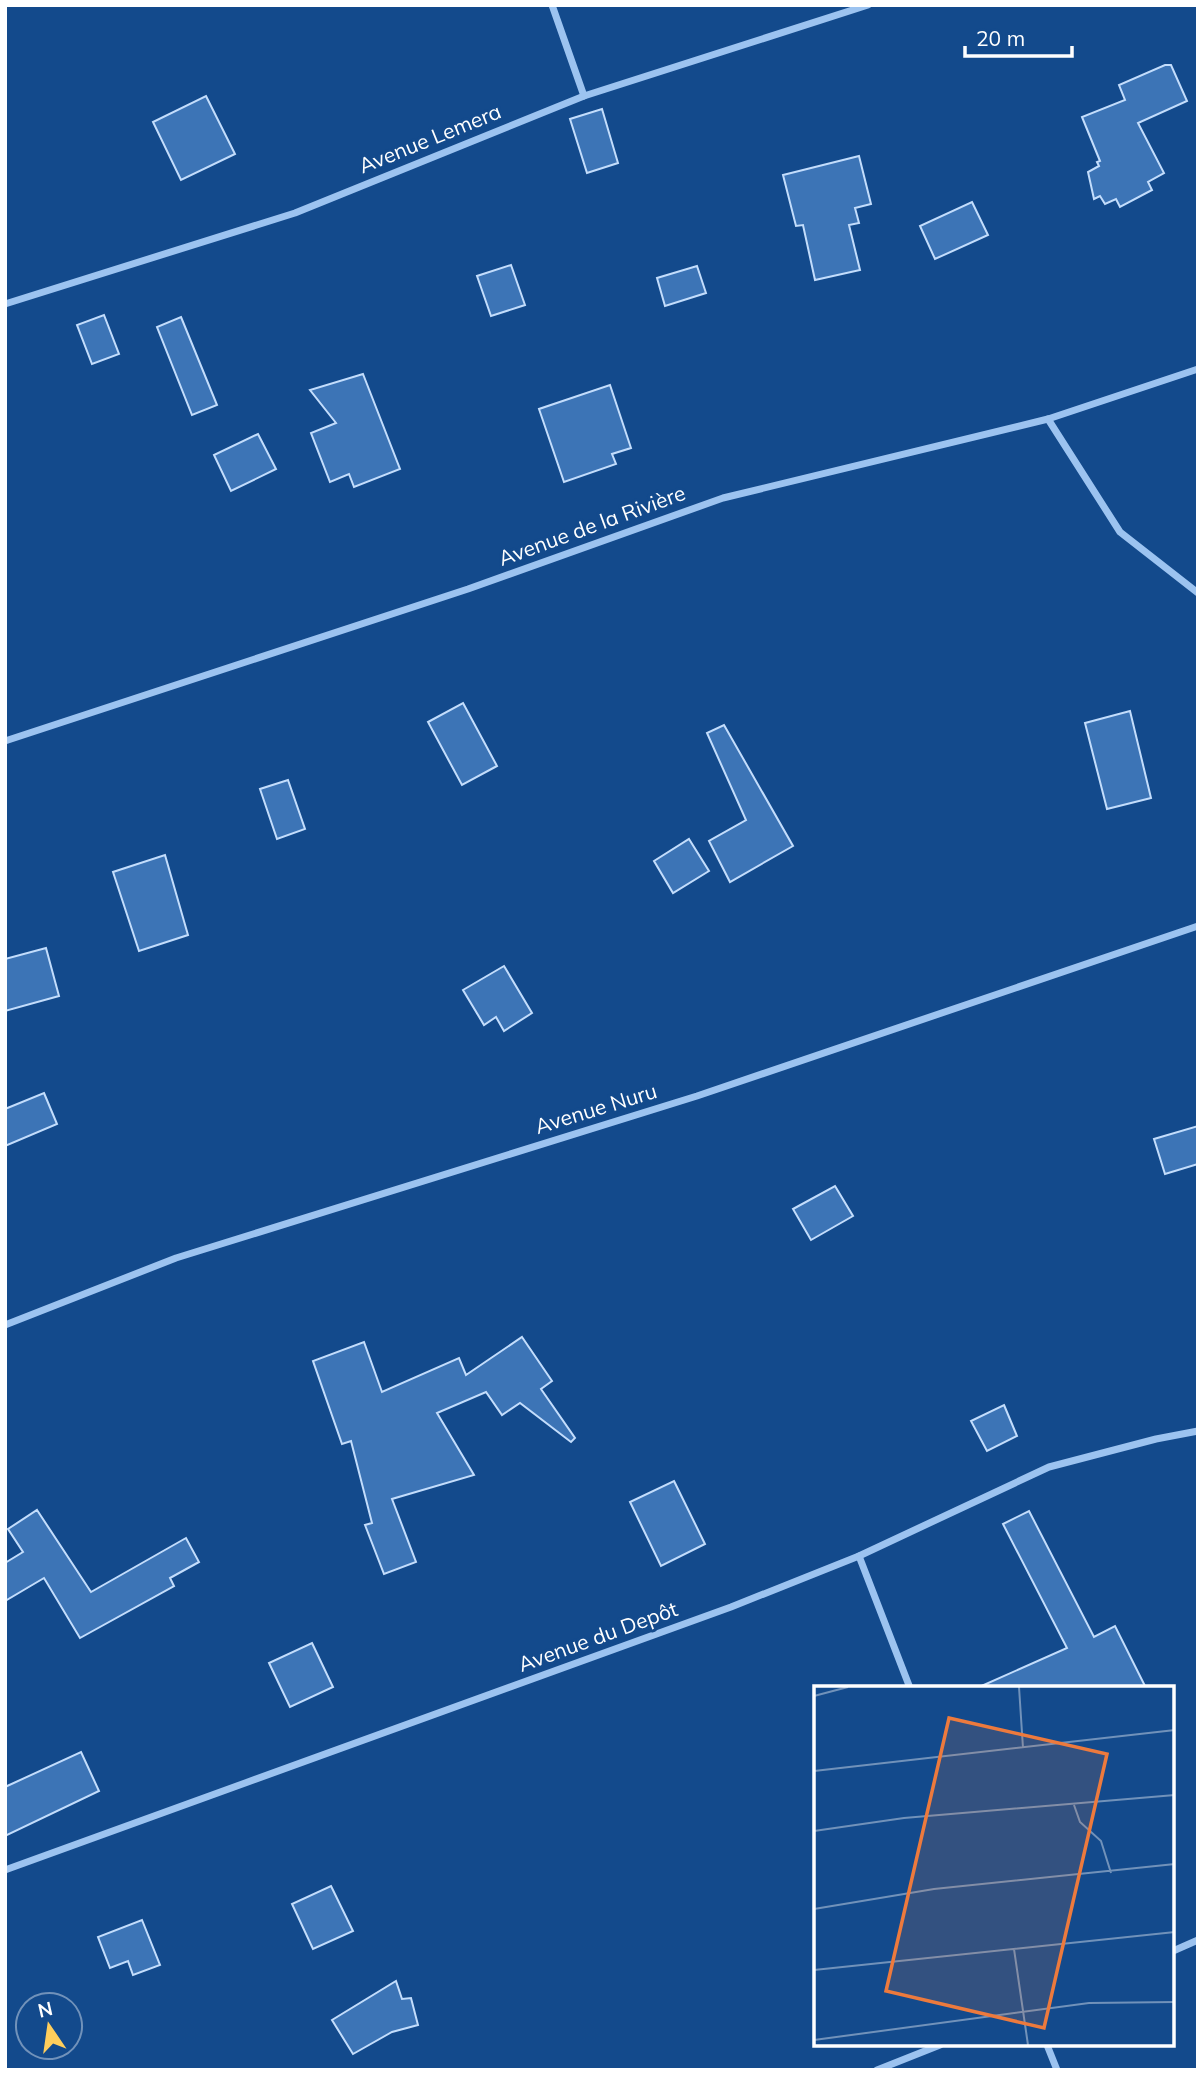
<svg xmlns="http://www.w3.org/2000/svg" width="1203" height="2075" font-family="Mulish,sans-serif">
	<rect width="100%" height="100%" fill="#134a8c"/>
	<g fill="#3c74b6" stroke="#c3ddfc" stroke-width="2">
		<polygon points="1165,65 1171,65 1187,101 1138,123 1164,173 1148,182 1152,190 1120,207 1116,199 1105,204 1100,196 1094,199 1088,172 1099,166 1097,162 1100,161 1082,117 1125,100 1119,85"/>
		<polygon points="206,96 235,154 181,180 153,122"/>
		<polygon points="602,109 618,163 587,173 570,119"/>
		<polygon points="859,156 871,204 855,208 859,223 849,225 860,270 815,280 803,225 796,226 783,175"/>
		<polygon points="972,202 988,235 935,259 920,226"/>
		<polygon points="511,265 525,305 491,316 477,276"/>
		<polygon points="697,266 706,293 665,306 657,278"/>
		<polygon points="104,315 119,354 92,364 77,325"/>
		<polygon points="181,317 217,405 192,415 157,327"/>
		<polygon points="363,374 400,469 354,487 349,474 330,482 311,433 336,423 310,390"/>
		<polygon points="610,385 631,448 612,454 616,464 564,482 539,409"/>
		<polygon points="258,434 276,469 231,491 214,455"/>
		<polygon points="463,703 497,766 462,785 428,722"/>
		<polygon points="1130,711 1151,798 1107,809 1085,723"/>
		<polygon points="724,725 793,846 730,882 709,841 746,820 707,733"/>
		<polygon points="288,780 305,829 277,839 260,789"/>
		<polygon points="689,839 709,871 673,893 654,861"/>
		<polygon points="165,855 188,935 139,951 113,872"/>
		<polygon points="46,948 59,996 5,1011 5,959"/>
		<polygon points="504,966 532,1013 504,1031 496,1017 484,1025 463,990"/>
		<polygon points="44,1093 57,1124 5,1146 5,1109"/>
		<polygon points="1198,1126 1198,1164 1165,1174 1154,1139"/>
		<polygon points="835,1186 853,1216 811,1240 793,1209"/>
		<polygon points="522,1337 552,1381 541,1389 575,1438 571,1442 520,1403 502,1415 486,1392 437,1413 474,1475 392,1499 416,1562 384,1574 365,1525 372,1523 351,1441 342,1444 313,1361 364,1342 382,1392 459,1358 466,1375"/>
		<polygon points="1004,1405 1017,1436 987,1451 971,1421"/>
		<polygon points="674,1481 705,1544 661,1566 630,1502"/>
		<polygon points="37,1510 91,1592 186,1538 199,1562 170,1578 174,1586 80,1638 44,1578 5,1601 5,1563 23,1552 8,1529"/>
		<polygon points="1029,1511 1094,1637 1115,1626 1146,1688 977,1688 1067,1648 1003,1524"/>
		<polygon points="312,1643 333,1687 290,1707 269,1663"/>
		<polygon points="81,1752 99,1791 5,1836 5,1787"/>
		<polygon points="331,1886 353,1931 313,1949 292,1904"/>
		<polygon points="142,1920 160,1965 133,1975 128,1961 110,1968 98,1937"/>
		<polygon points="396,1981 402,1999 411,1998 418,2025 392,2032 353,2054 332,2020"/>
	</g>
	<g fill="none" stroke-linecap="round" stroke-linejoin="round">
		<g stroke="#9cc3f0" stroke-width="7">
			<polyline points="552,5 584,96"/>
			<polyline points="5,304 295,213 584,96 868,5"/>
			<polyline points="1048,419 1120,532 1198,593"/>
			<polyline points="5,741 468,589 723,498 1048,419 1198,369"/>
			<polyline points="5,1325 176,1258 697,1096 1198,926"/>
			<polyline points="859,1556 910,1688"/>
			<polyline points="5,1870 731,1607 859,1556 1049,1467 1156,1439 1198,1431"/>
			<polyline points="1173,1951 1198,1940"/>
			<polyline points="1047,2045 1057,2070"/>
			<polyline points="877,2070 940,2045"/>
		</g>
	</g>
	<g text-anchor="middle" stroke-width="6" stroke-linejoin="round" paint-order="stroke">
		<g font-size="21" fill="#fff" stroke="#134a8c">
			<text transform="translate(430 139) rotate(-22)" y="7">Avenue Lemera</text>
			<text transform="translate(592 526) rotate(-20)" y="7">Avenue de la Rivière</text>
			<text transform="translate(596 1109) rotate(-17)" y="7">Avenue Nuru</text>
			<text transform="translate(598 1637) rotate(-20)" y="7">Avenue du Depôt</text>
		</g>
	</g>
	<g transform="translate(814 1686)">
		<rect width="360" height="360" fill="#134a8c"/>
		<path fill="none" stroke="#7192ba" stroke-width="2" d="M205,1L209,62M0,10L34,1M0,85L361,44M260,119L266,136L287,155L297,187M0,145L90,132L361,109M0,223L120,203L361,178M200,263L214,359M0,284L361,246M0,354L275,317L361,316"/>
		<path fill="#ed7a3d" fill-opacity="0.15" stroke="#ed7a3d" stroke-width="3.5" d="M135,32L293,68L230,342L72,305Z"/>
		<rect width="360" height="360" fill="none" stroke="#fff" stroke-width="3.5"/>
	</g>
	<rect width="1203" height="2075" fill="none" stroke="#ffffff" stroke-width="14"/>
	<g transform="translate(49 2026) rotate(347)"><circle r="33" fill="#134a8c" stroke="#7192ba" stroke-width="2"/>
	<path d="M0-5L12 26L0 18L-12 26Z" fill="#ffce5c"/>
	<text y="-10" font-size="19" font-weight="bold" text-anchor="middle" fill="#ffffff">N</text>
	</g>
	<path d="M965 46v10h107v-10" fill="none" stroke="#ffffff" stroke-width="3.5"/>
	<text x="976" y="46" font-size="21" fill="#ffffff" stroke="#134a8c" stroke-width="5" paint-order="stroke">20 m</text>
</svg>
